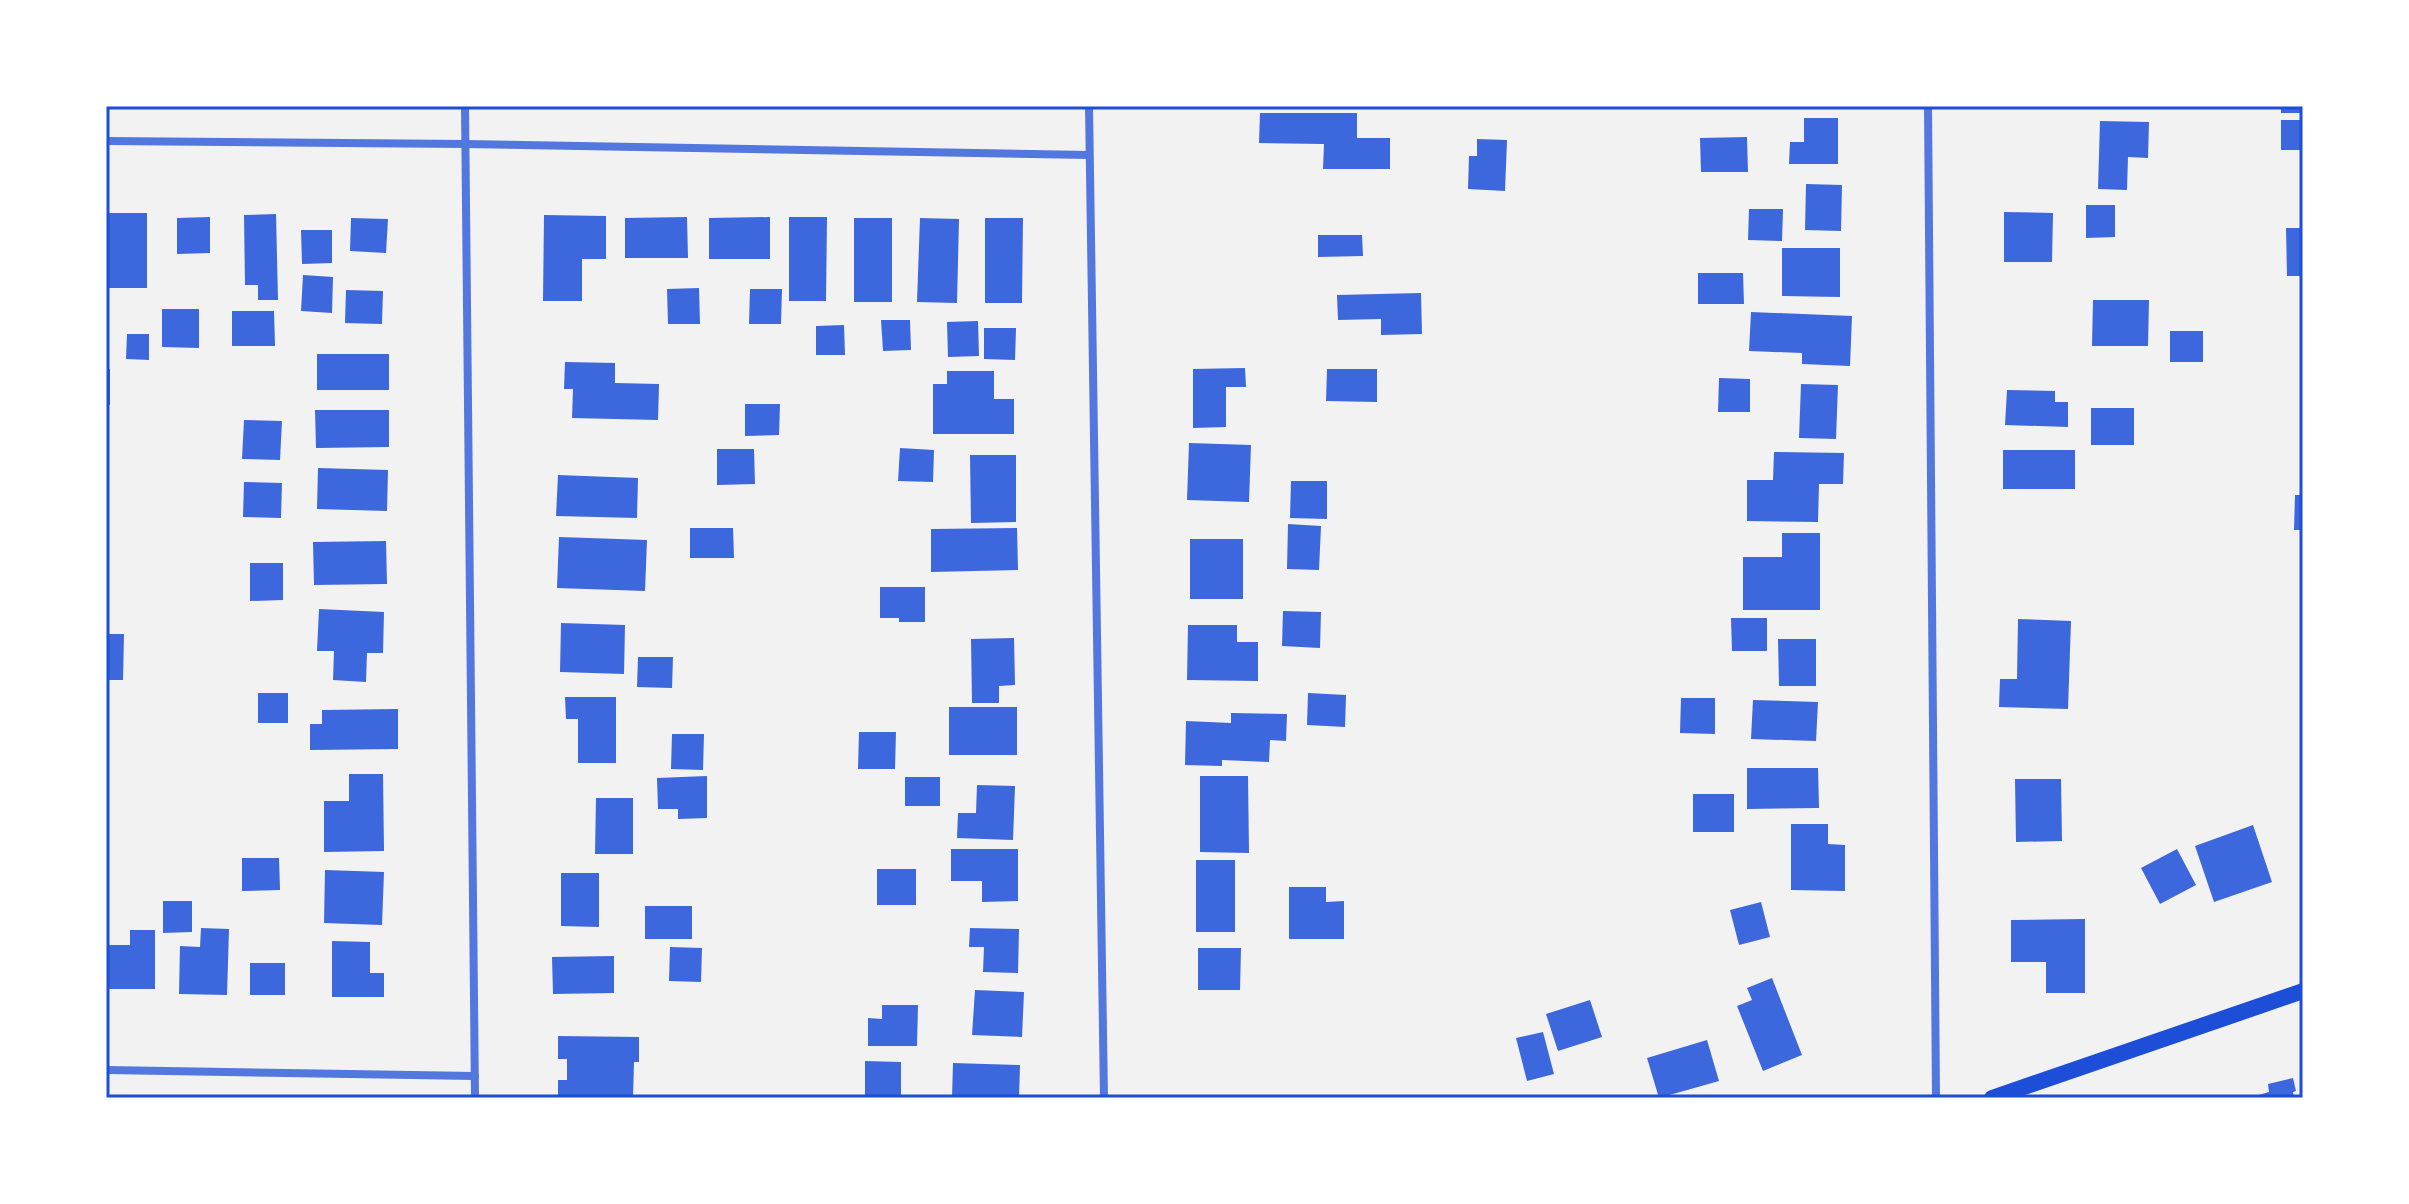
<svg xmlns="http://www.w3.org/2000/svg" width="2409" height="1204" font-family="'Source Serif 4',serif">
	<rect width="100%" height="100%" fill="#f2f2f2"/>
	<g fill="#3d67dc">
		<rect x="2281" y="106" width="22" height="7"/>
		<polygon points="1260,113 1357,113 1357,138 1390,138 1390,169 1323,169 1324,144 1259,143"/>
		<polygon points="1804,118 1838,118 1838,164 1789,164 1790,142 1804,142"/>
		<rect x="2281" y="120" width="22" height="30"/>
		<polygon points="2100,121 2149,122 2148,158 2128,157 2127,190 2098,189"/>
		<polygon points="1747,137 1748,172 1701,172 1700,138"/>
		<polygon points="1477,139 1507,140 1505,191 1468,189 1469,156 1477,156"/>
		<polygon points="1806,184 1842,185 1841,231 1805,230"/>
		<polygon points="2086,205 2115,205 2115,237 2086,238"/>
		<polygon points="1749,209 1783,209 1782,241 1748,240"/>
		<polygon points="2004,212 2053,213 2052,262 2004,262"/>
		<rect x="106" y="213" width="41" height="75"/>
		<polygon points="276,214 278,300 258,300 258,285 245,285 244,215"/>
		<polygon points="544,215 606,216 606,259 582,259 582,301 543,301"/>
		<polygon points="210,217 210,253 177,254 177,218"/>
		<polygon points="687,217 688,258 625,258 625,218"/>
		<polygon points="770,217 770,259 709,259 709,218"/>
		<polygon points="789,217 827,217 826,301 789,301"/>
		<polygon points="351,218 388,219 386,253 350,251"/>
		<rect x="854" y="218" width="38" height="84"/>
		<polygon points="920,218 959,219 957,303 917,302"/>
		<polygon points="985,218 1023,218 1022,303 985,303"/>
		<polygon points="2286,228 2303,228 2303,276 2287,276"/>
		<polygon points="301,230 332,230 332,263 302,264"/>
		<polygon points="1318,235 1362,235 1363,256 1318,257"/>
		<polygon points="1782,248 1840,248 1840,297 1782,296"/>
		<polygon points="1698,273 1743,273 1744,304 1698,304"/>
		<polygon points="303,275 333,277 332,313 301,311"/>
		<polygon points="699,288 700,324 668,324 667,289"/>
		<polygon points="750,289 782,289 781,324 749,324"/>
		<polygon points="346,290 383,291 382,324 345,323"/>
		<polygon points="1421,293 1422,334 1381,335 1381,319 1338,320 1337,295"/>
		<polygon points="2093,300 2149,300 2148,346 2092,346"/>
		<polygon points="162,309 199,309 199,348 162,347"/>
		<polygon points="232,311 274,311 275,346 232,346"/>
		<polygon points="1751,312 1852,316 1850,366 1802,364 1802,353 1749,351"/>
		<polygon points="881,320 910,320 911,350 883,351"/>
		<polygon points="978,321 979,356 948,357 947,322"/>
		<polygon points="844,325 845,355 816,355 816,326"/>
		<polygon points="984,328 1016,328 1015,360 984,359"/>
		<rect x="2170" y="331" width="33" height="31"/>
		<polygon points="127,334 149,334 149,360 126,359"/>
		<rect x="317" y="354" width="72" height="36"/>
		<polygon points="565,362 615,363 615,383 659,384 658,420 572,418 573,389 564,389"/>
		<polygon points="1245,368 1246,387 1226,387 1226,427 1193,428 1193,369"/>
		<rect x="106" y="369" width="4" height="36"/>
		<polygon points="1327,369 1377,369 1377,402 1326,401"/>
		<polygon points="947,371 994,371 994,399 1014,399 1014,434 933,434 933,384 947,384"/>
		<polygon points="1719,378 1750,379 1750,412 1718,412"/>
		<polygon points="1801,384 1838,385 1836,439 1799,438"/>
		<polygon points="2007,390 2055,391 2055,402 2068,402 2068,427 2005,425"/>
		<polygon points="745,404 780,404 779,435 745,436"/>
		<rect x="2091" y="408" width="43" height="37"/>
		<polygon points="315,410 389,410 389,447 316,448"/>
		<polygon points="244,420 282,421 280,460 242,459"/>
		<polygon points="1189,443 1251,445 1249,502 1187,500"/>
		<polygon points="900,448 934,450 933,482 898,481"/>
		<polygon points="717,449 754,449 755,484 717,485"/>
		<rect x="2003" y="450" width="72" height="39"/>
		<polygon points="1774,452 1844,453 1843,484 1819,484 1818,522 1747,521 1747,480 1773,480"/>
		<polygon points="970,455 1016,455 1016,522 971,523"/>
		<polygon points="318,468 388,470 387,511 317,509"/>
		<polygon points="558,475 638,478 637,518 556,516"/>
		<polygon points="1291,481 1327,481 1327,519 1290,518"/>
		<polygon points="244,482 282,483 281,518 243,517"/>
		<polygon points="2295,495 2303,495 2303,530 2294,530"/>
		<polygon points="1288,524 1321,526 1319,570 1287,569"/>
		<polygon points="690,528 733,528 734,558 690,558"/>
		<polygon points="1017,528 1018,570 931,572 931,529"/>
		<polygon points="1782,533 1820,533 1820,610 1743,610 1743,557 1782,557"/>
		<polygon points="559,537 647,540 645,591 557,588"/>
		<rect x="1190" y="539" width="53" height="60"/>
		<polygon points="386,541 387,584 314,585 313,542"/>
		<polygon points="250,563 283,563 283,600 250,601"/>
		<polygon points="880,587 925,587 925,622 899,622 899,618 880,618"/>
		<polygon points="319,609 384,612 383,653 367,653 366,682 333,680 334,651 317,651"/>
		<polygon points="1283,611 1321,612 1320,648 1282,646"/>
		<polygon points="1731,618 1767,618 1767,651 1732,651"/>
		<polygon points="2018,619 2071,621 2068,709 1999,707 2000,679 2017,679"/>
		<polygon points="561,623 625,625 624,674 560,672"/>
		<polygon points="1188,625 1237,625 1237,642 1258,642 1258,681 1187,680"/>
		<polygon points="106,634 124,634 123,680 106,680"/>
		<polygon points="1014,638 1015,685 999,686 999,703 972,703 971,639"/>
		<polygon points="1778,639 1816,639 1816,686 1779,686"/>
		<polygon points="638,657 673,657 672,688 637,687"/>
		<rect x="258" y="693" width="30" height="30"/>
		<polygon points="1308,693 1346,695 1345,727 1307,725"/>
		<polygon points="565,697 616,697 616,763 578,763 578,719 566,719"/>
		<polygon points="1681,698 1715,698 1715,734 1680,733"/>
		<polygon points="1753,700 1818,702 1816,741 1751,739"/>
		<rect x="949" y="707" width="68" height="48"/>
		<polygon points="398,709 398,749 310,750 310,724 322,724 322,710"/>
		<polygon points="1231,713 1287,714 1286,741 1270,740 1269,762 1222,760 1222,766 1185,765 1186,721 1231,723"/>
		<polygon points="859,732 896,732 895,769 858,769"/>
		<polygon points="672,734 704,734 703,770 671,769"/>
		<polygon points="1747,768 1818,768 1819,808 1747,809"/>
		<polygon points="349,774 383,774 384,851 324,852 324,801 349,801"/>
		<polygon points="707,776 707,818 678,819 678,809 658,809 657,778"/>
		<polygon points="1200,776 1248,776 1249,853 1200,852"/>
		<rect x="905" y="777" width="35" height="29"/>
		<polygon points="2015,779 2061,779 2062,841 2016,842"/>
		<polygon points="977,785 1015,786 1013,840 957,838 958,813 976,813"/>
		<rect x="1693" y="794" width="41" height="38"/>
		<polygon points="596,798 633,798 633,854 595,854"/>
		<polygon points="1791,824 1828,824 1828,844 1845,845 1845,891 1791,890"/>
		<polygon points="2253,825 2272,882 2214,902 2195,846"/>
		<polygon points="951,849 1018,849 1018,901 982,902 982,881 951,881"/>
		<polygon points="2177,849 2196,885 2160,904 2141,868"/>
		<polygon points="242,858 279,858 280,890 242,891"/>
		<rect x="1196" y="860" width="39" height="72"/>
		<rect x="877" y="869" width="39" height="36"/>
		<polygon points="325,870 384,872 382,925 324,923"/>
		<polygon points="561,873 599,873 599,927 561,926"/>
		<polygon points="1289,887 1326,887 1326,902 1344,901 1344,939 1289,939"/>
		<polygon points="163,901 192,901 192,932 163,933"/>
		<polygon points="1761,902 1770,937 1739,945 1730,910"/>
		<rect x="645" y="906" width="47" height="33"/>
		<polygon points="2085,919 2085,993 2046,993 2046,962 2011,962 2011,920"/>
		<polygon points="201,928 229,929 227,995 179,994 180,946 200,947"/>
		<polygon points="970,928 1019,929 1018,973 983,972 984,947 969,947"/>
		<polygon points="130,930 155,930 155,989 106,989 106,945 130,945"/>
		<polygon points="332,941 370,942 370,973 384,973 384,997 332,997"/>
		<polygon points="670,947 702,948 701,982 669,981"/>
		<polygon points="1198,948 1241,948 1240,990 1198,990"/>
		<polygon points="614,956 614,993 553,994 552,957"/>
		<rect x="250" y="963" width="35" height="32"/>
		<polygon points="1772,978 1802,1055 1763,1071 1737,1006 1752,1000 1747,988"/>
		<polygon points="975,990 1024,992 1022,1037 972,1035"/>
		<polygon points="1590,1000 1602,1037 1558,1051 1546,1014"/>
		<polygon points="882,1005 918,1005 917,1046 868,1046 868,1018 882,1019"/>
		<polygon points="1543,1032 1554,1074 1527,1081 1516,1038"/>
		<polygon points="558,1036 639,1037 639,1062 634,1062 633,1098 558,1098 558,1080 567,1080 567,1059 558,1059"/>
		<polygon points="1707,1040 1719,1081 1659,1098 1647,1058"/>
		<polygon points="865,1061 901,1062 901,1098 865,1098"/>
		<polygon points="953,1063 1020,1065 1019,1098 952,1098"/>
		<polygon points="2293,1078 2296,1091 2293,1092 2294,1098 2248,1098 2269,1092 2268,1084"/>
	</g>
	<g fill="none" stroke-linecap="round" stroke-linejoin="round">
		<g stroke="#5277de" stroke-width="8">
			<polyline points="465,106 475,1098"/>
			<polyline points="1089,106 1104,1098"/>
			<polyline points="1928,106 1936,1098"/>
			<polyline points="106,141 465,144 1089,155"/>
			<polyline points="106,1070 475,1076"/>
		</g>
		<polyline stroke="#1d4ed8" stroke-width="16" points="1992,1098 2303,991"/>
	</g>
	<rect width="2409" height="1204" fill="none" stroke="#ffffff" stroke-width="216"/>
	<rect x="108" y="108" width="2193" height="988" fill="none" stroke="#1d4ed8" stroke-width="3"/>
</svg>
